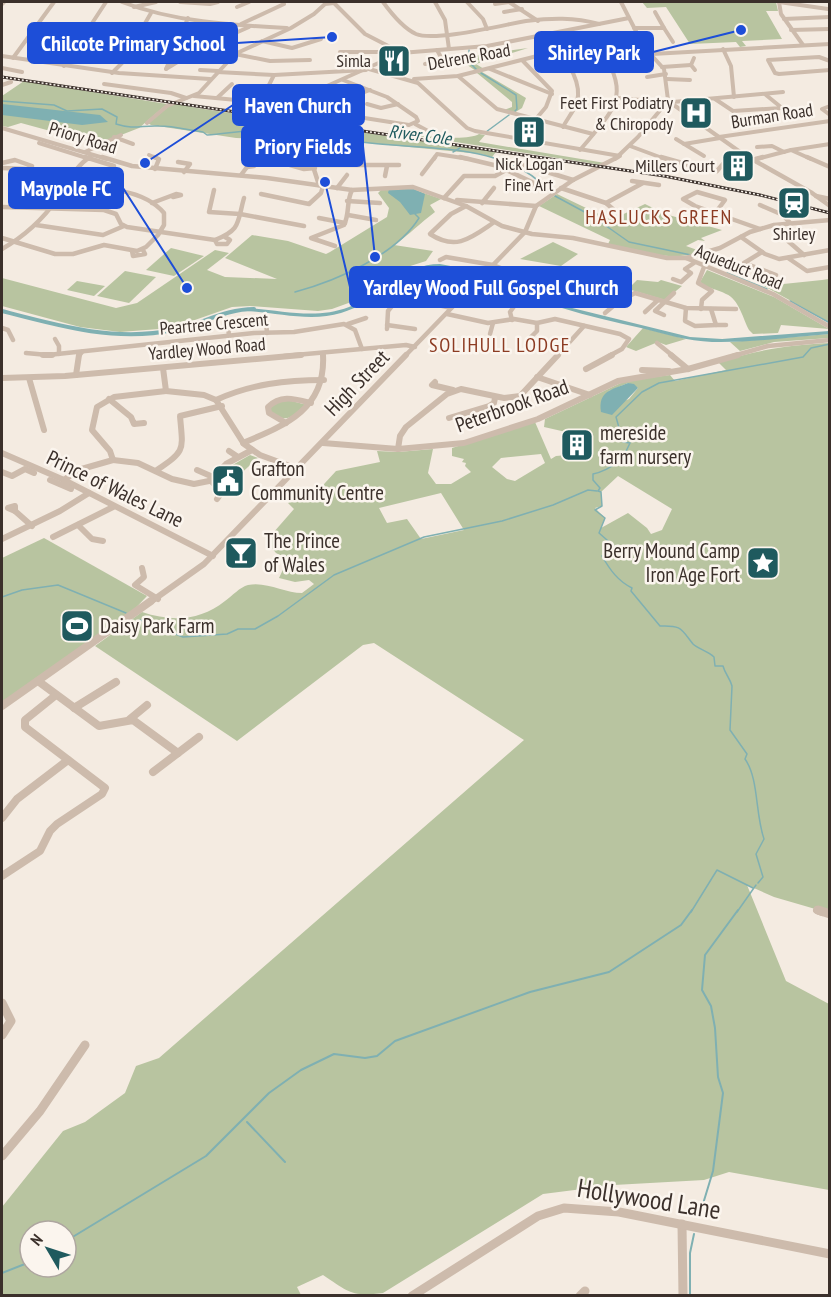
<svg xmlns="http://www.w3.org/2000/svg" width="831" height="1297" font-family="'PT Sans Narrow',sans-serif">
	<rect width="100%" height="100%" fill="#f4ebe1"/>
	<g fill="#b8c4a0" fill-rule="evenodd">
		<polygon points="642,2 776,2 778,11 766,11 782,39 742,41 746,46 740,47 736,42 690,44 666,7 647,8"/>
		<polygon points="528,48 476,64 484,69 476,71 463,62 459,55 470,56"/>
		<polygon points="482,72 526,98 522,108 514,113 504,110 512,107 512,102 477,73"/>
		<polygon points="24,81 167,104 139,128 98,144 21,123 8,127 2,126 2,96"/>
		<polygon points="173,103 197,108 496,152 492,157 481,154 368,143 337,137 296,140 236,138 151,125 148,123"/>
		<path d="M385,131C403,133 465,143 479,134L485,135L479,142L605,163L602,165Z"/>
		<path d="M404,186L441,199L430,205L435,212C420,223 410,234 394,245L433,251L426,261L404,268L354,301L332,309L318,311L250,306L232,307L172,328L120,332L80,327L2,306V278L116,308L137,303L215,250L229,253L207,270L225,277L277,279L225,258L252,235L288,241L326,254L330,252L387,217L389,208L378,193L381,190Z"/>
		<path d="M557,194L609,219H613L645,204L665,214L722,230L701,238L705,241L698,240L686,246L703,252C671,262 639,251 607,246L610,240L539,206Z"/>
		<polygon points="553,242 578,254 561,266 520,259"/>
		<polygon points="171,248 204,256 174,276 146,270"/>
		<path d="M707,270L774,297L829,329L781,325L778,333L753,334L749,330C743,319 739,299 726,294C717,289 708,289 700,282Z"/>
		<polygon points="125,271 156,277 129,303 97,296"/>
		<polygon points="829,279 829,322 764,286 822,280"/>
		<polygon points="637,280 658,282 661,280 682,286 665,300 628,289"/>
		<polygon points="77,281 105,286 94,296 67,290"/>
		<polygon points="643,328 686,339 666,345 658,342 636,351 626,347"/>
		<polygon points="829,334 829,338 774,342 740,351 730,342"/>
		<path d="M829,343V913L774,897L747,885L786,981L829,1004V1190L729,1172L704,1180L614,1185L543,1194L383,1293C351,1297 349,1292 323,1275L297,1287L301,1295L2,1296V1207L63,1131L85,1122L125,1093L136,1066L159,1058L524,740L374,643L363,645L237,741L95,646L142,612C172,622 200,621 225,601C232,596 240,587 248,585C266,581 285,593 302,593L314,584L309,580L295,582L279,578L288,559L276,553L266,541L294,509L288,503L303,492L314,495L336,471L380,462L377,451L398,452L433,449L428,473L436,484H451L471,472L465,466L466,463L462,462L464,459L452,456V448L535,422L551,459L556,456L579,454L572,452L588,437L544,427L545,419L625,381L670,375L675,381L726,370L718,362C759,350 787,345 829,343ZM628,383L638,388L629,399L601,410L609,391ZM541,454L545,463L515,481L507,479L492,467L501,458ZM618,476L672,509L662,530L651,534L647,528L628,513L601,528L605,518L595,508L602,506L601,492ZM441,493L464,530L421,539L407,519L387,523L379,508ZM30,1231H66V1267H30Z"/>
		<path d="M284,399L307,405C291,417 288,424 270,412V405Z"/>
		<polygon points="250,455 258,458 237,477 222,471"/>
		<polygon points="44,538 147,596 129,615 2,702 2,558"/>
	</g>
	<g fill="#7fb0b2">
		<polygon points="2,104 100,115 108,122 82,125 2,115"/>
		<polygon points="389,189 414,189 425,194 421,213 410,215 400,202 388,193"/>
		<path d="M440,264L498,275L560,305L690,337L722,339L829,331L830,334C791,337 751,343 712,342C688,341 664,334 641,328C614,322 588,316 562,308C519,295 490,270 443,267C404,264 377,303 341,313C312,322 277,313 247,311L248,308C282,310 315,320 349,307C381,295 403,264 440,264Z"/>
		<path d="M628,383L634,384L638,388L612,415L601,412C598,391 611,390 628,383Z"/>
	</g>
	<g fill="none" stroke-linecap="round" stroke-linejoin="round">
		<g stroke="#7fb0b2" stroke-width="1.5">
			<polyline points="469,50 469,62 478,71"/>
			<polyline points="481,73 516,95 517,109 515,111"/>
			<path d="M2,101L54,105L67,111L102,109L117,117L116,124C135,130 141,125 159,126C174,126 188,130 203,132L207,135C232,133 259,128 284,130C313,132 342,140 370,143C429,150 508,143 550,192"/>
			<polyline points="486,132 509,115"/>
			<polyline points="453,152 460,148"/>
			<polyline points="555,196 592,216 629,242 691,255"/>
			<polyline points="727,273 767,289"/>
			<path d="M295,292C336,281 396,255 419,218L415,214"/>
			<polyline points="790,301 830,323"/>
			<polyline points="2,597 22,590 58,585 126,613"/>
			<polyline points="140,620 183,637 227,634 238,629 255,629 278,616 334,575 424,537 502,521 553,505 588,490 597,491"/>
			<path d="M758,883L763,877L756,854L764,839C755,813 759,779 745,759L747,754L730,730L732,686C730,678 725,674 723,666H715L714,657C708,651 698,649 693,644C681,629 682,625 660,626L631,591L632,588C618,581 610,570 602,556L612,554L615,547L599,533L605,518L595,510L602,506L601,492L598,491L600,488L593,480V474C611,470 623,460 630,443L623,442L616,417L642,392L659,383L803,357L811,348L830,344"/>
			<polyline points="691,912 717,870 753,888"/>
			<polyline points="737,912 756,885"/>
		</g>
		<g stroke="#7fb0b2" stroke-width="2">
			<polyline points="247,1122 285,1162"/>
			<polyline points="699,1217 713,1171 723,1093 718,1077 715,1028 711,1006 702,990 705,955 738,910"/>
			<polyline points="66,1241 206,1156 269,1093 301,1070 334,1054 365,1058 377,1056 395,1041 530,992 609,972 681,925 692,910"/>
			<polyline points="2,1273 30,1262"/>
			<polyline points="690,1296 690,1253 694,1234"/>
		</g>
		<path stroke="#7fb0b2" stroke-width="4" d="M2,311C59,326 115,342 174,330C202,324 225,309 254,309"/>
		<g stroke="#cdbbac" stroke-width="4">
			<path d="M122,2C174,22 231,25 287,28"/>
			<polyline points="180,2 210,4 218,2"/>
			<polyline points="333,2 365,34 396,50"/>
			<path d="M383,2C391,13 403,28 416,34C435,42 503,25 526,21C551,18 574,17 599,24"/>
			<polyline points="435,2 445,20 449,49"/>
			<polyline points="467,2 483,19 487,29"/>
			<polyline points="509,2 538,21"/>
			<polyline points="621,2 644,47 664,69 668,100 665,103"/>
			<polyline points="779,2 781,14 803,45"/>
			<polyline points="779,2 828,9"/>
			<polyline points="2,4 4,2"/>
			<polyline points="495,4 509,2"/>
			<polyline points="134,7 156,2"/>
			<polyline points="237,7 249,2"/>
			<polyline points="504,12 522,9"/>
			<polyline points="784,19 830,17"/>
			<polyline points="241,24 284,4"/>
			<polyline points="186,25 203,28 199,37"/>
			<polyline points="634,28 664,28 655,12"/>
			<polyline points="664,28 673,42"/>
			<polyline points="791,30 830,29"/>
			<polyline points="262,41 292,48 321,39"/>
			<polyline points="723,49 731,66 734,97"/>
			<path d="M557,51C569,62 582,84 577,102C574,111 567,119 563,127"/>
			<polyline points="340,52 392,52"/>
			<polyline points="401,53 487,46 629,18"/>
			<polyline points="235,54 270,61 310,60"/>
			<polyline points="652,54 830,44"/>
			<polyline points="2,56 119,73 210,79"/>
			<polyline points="13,58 54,2"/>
			<polyline points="694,58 691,65 695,70"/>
			<polyline points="523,61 552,91 546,107 535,120"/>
			<polyline points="830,61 819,57 768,60 775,73 779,74 830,70"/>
			<polyline points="425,64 443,61 437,50"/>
			<polyline points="64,66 106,2"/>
			<polyline points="662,67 691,65"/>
			<polyline points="2,68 22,72"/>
			<polyline points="166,69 197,50 249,27"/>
			<polyline points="166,69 188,18"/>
			<polyline points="369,69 418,83 467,128 475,131 620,156"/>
			<polyline points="490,69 552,94"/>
			<polyline points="200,70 218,71"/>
			<polyline points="217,72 274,75 366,70"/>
			<polyline points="112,73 122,63 151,13"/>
			<polyline points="458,76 497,109 593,134"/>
			<polyline points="647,77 666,74"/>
			<polyline points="414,79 458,76 557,51 639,38"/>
			<polyline points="667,79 690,80"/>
			<polyline points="104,84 171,93 186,98"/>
			<polyline points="2,85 11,82"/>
			<polyline points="269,85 274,75"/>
			<polyline points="194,96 247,101 264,100"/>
			<polyline points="217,98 232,84"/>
			<polyline points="617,98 664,102"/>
			<polyline points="715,99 733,111 782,108 766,95"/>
			<polyline points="673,102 783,92"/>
			<polyline points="671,103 750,159"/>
			<polyline points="367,104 381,108 398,104"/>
			<polyline points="830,106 822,109 830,115"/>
			<polyline points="301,111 320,111 409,125 418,121 416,117 387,97 343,80"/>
			<polyline points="337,114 341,101 370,90"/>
			<polyline points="300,119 304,99 309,94 401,53 401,51 393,51 396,54"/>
			<polyline points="147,123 167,106 199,93 235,54 291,28 314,14 325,4 334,3"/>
			<polyline points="415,124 428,131"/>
			<polyline points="2,128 107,159"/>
			<polyline points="114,137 133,144"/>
			<polyline points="719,137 830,121"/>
			<polyline points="676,139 704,156"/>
			<polyline points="39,143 90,159"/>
			<polyline points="684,144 720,138"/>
			<polyline points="630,146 665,159"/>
			<polyline points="757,147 772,146 784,152"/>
			<path d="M580,150C617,106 632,96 597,43"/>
			<polyline points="791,150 811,159"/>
			<polyline points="308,151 310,159"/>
			<polyline points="85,152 121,135"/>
			<polyline points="149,155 158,159"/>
			<polyline points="354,155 354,159"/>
			<polyline points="87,159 90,157"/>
			<polyline points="434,159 437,154 469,159"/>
			<polyline points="615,159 638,137 666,103"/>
			<polyline points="746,159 749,158"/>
			<polyline points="757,159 791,150 830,144"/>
		</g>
		<g stroke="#cdbbac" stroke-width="4.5">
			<polyline points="85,157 114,166"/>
			<polyline points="102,157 132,166 267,178 352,190 413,187 466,206 502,226 532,234 573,238 667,258 686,258 720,248 750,232 774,225 830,220"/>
			<polyline points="154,157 159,159 155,169"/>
			<polyline points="310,157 319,185"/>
			<polyline points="354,157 354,164"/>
			<polyline points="460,157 498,166 532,182 532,185"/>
			<polyline points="661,157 693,166"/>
			<polyline points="748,157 812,193 830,206"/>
			<polyline points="807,157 830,167"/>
			<polyline points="752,160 763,157"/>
			<polyline points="178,162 190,164 184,172"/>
			<polyline points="2,163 15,160 32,166 26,169 2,168"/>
			<polyline points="521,164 573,180"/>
			<polygon points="249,165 254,166 247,167"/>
			<polyline points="290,165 304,169 315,168"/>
			<polyline points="314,165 399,165"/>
			<polyline points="717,171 723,164 749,158"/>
			<polyline points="422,174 435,157"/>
			<polyline points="241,175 247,167"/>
			<polyline points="385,176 387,166"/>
			<polyline points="632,181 659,185"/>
			<polyline points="337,188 347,175"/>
			<polyline points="561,188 606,203 643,183"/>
			<polyline points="214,190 209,212 240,214 304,226"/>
			<polyline points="261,194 309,204 321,193 323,186"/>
			<polyline points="816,196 830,199"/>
			<polyline points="444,198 464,176 495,176 506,170"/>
			<polyline points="457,200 536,206"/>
			<polyline points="347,201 380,203"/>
			<polyline points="152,203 176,194 181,195 173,197"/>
			<polyline points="482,203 494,188"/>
			<polyline points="606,203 614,210"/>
			<polyline points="760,205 783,215 790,223"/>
			<path d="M466,206L451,214L430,234C456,251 471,238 493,223"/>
			<path d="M2,207L104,210L116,214L121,224L127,227L215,240C241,230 237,223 244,198"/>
			<polyline points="716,212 725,200 697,192 683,199 695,206 760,229"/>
			<polyline points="348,215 376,220"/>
			<polyline points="319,218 345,223"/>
			<polyline points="36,225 103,235 124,226"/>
			<polyline points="741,237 765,254 779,259 830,250"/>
			<path d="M2,238L55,254H73L104,245L137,251L146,247L158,235L164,225V213C142,187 99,188 67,187"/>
			<polyline points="215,240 217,244 227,244 230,240 225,237"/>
			<polyline points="788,241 804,255"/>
			<path d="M335,246L311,238L344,225C350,213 346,202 352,190"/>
			<path d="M2,249C25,236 43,219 58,198C68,184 75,166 90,157"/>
			<polyline points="132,251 133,256 145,254 143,250"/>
			<polyline points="762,252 744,263 776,275"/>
			<polyline points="686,258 773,294 830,327"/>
			<polyline points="788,258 807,271 830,267"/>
			<polyline points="440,260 446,257 493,265 529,279 541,273 571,287 618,302 635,293 686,308 736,309"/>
			<polyline points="529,279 525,283 528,286 568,304 587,292"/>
			<polyline points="673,279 681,282 691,273 685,269 694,263"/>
			<polyline points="561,283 576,274"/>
			<polyline points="413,285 400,296 451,308"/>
			<polyline points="596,295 613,284"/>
			<polyline points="507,296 518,301 510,312 512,320"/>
			<polyline points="686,308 685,321 695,326 716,325 711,309"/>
			<polyline points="701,309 702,300 712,291 698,283 704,267"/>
			<polyline points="645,312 658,300"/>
			<polyline points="605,313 618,302"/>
			<polyline points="447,314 488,323 514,319 537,323 555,319 620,334 629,339 622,349 609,356"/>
			<polyline points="664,315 655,311 674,293"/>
			<polyline points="266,322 267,333"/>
			<polyline points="348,324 366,318"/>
			<polyline points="387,325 415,329"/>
			<polyline points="716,325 726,325"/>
			<polyline points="228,326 229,336"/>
			<polyline points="2,328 8,330 13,340"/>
			<polyline points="387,329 388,311 400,296"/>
			<polyline points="490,334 493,323"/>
			<polyline points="530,338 537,331 537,323"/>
			<polyline points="55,339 59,346 59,354"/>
			<polyline points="657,343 673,356"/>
			<polyline points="26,353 48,355 254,333 294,332 344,324 355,330 362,349"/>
			<polyline points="323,353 323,356"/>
			<polyline points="79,356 82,352"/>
			<polyline points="284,356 406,345 415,347"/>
			<polyline points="405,356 525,232 536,206 573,180 618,157"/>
			<polyline points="557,356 584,326"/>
			<polyline points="733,356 768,346 830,340"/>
		</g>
		<g stroke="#cdbbac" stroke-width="6">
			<polyline points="43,355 52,355"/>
			<polyline points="671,355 688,369"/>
			<polyline points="163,368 166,391 204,395 216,400 244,444 260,455 298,469"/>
			<polyline points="586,369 612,355"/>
			<polyline points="642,370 669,371"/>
			<polyline points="76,375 79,355"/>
			<polyline points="537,377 590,395"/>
			<polyline points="2,378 65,376 301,355"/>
			<polyline points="29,378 44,430"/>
			<polyline points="435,382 432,385 453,390"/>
			<polyline points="109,399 131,417 134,424 144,423"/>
			<path d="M216,400C251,384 286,380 324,380"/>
			<polyline points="449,418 489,406 494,403 495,398"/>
			<path d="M286,423L269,413L268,407C281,394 295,399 311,403"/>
			<path d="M243,443C286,425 326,409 323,355"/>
			<polyline points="323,443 398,449 464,443 538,419 618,381 688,369 738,355"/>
			<polyline points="398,449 400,436 406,427 447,394 461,389 504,398 520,396 558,355"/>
			<polyline points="229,451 238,457"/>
			<polyline points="2,453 64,480 213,556"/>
			<polyline points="113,460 138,463 172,479 194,484 209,481 226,464 252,450"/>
			<path d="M157,470C186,450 183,451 180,416L222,406"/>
			<polyline points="197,470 213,477"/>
			<polyline points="2,472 12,476 25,469 34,473"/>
			<polyline points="50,480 71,489"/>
			<polyline points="64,480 78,470 113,460 110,451 92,430 97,407 114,397 166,391"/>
			<polyline points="210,480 222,492 217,499"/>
			<polygon points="15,506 15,511 8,508"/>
			<polyline points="15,511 32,526"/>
			<polyline points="78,525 92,539 103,541"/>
			<polyline points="53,537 113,507"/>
			<polyline points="2,539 60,511 89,493"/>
			<polyline points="142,568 144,577 135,585 158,599"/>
			<polyline points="149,603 204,564 406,355"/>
		</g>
		<g stroke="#cdbbac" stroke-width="8">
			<polyline points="38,681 99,726 133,720 178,753"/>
			<polyline points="2,706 151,601"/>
			<polyline points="74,708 116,682"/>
			<polyline points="130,719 147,705"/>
			<polyline points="153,772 199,737"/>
			<polyline points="2,818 17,799 68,760"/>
			<polyline points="2,876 40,851 50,831 57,824 102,794 105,788 25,727 25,720 56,695"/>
			<polyline points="817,910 822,912"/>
		</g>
		<g stroke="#cdbbac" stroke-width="9">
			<polyline points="818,910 830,914"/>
			<polyline points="2,1003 11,1021 2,1035"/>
			<polyline points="2,1156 40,1111 85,1045"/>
			<polyline points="682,1224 683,1296"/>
			<polyline points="412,1296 538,1216 564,1208 619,1212 830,1254"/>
			<polyline points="580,1296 585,1291"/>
		</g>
		<defs>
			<polyline id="rail" points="2,77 664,176 760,195 830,213"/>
		</defs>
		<use href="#rail" stroke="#3b302b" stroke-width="3"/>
		<use href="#rail" stroke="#fbf5ee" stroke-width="1.5" stroke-dasharray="2" stroke-linecap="butt"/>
	</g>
	<defs>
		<symbol id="restaurant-square" viewBox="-11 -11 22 22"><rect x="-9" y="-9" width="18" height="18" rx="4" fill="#1f5a5e" stroke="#fbf5ee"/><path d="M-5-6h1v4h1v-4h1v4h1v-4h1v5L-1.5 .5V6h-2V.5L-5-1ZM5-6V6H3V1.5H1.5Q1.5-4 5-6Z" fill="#fff"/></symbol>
		<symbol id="hospital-square" viewBox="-11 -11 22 22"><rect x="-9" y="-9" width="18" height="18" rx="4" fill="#1f5a5e" stroke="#fbf5ee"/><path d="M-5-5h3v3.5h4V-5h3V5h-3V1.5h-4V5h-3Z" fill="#fff"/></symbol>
		<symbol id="building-square" viewBox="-11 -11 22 22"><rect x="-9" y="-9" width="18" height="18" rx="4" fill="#1f5a5e" stroke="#fbf5ee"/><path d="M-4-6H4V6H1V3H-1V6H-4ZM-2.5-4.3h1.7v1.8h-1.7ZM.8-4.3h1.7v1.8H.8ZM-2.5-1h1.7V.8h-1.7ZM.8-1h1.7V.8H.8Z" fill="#fff"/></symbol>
		<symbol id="station-square" viewBox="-11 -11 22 22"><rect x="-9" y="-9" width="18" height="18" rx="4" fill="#1f5a5e" stroke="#fbf5ee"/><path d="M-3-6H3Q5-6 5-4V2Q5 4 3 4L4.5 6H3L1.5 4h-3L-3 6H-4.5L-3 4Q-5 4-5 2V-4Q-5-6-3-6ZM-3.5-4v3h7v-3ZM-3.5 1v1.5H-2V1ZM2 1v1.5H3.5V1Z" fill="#fff"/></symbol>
		<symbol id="civic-square" viewBox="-11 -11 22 22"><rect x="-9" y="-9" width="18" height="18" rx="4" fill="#1f5a5e" stroke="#fbf5ee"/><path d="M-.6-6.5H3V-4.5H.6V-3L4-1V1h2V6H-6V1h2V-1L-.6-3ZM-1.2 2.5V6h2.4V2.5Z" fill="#fff"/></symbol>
		<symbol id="bar-square" viewBox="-11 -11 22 22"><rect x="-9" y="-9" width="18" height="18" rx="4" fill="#1f5a5e" stroke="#fbf5ee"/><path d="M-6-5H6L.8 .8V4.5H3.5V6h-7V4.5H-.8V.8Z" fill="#fff"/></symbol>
		<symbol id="sight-square" viewBox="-11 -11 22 22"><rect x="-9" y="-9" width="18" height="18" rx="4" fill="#1f5a5e" stroke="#fbf5ee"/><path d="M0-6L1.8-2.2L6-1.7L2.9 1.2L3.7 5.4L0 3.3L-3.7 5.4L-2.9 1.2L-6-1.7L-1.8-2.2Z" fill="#fff"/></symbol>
		<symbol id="stadium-square" viewBox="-11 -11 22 22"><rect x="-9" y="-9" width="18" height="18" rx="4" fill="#1f5a5e" stroke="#fbf5ee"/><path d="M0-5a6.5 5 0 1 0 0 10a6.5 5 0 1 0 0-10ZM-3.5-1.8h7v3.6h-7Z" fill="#fff"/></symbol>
	</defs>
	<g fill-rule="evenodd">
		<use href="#restaurant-square" x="375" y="42" width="38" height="38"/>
		<use href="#hospital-square" x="677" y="94" width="38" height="38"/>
		<use href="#building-square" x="510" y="113" width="38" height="38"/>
		<use href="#building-square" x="719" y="147" width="38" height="38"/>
		<use href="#station-square" x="775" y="184" width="38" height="38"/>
		<use href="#building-square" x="558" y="426" width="38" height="38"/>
		<use href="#civic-square" x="209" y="462" width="38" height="38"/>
		<use href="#bar-square" x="222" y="534" width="38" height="38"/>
		<use href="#sight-square" x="744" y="544" width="38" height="38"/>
		<use href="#stadium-square" x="58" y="607" width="38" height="38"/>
	</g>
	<g text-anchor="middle" stroke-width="5" stroke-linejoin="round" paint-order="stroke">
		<g font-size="18" fill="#3b302b" stroke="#fbf5ee">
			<text transform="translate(469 57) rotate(-10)" y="6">Delrene Road</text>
			<text transform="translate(772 116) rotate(-9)" y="6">Burman Road</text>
			<text transform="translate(83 138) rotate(17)" y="6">Priory Road</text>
			<text transform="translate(739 267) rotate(22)" y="6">Aqueduct Road</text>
			<text transform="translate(214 324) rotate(-5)" y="6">Peartree Crescent</text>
			<text transform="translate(207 349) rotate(-5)" y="6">Yardley Wood Road</text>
		</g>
		<g font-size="18" fill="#3b302b" stroke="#fbf5ee" text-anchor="end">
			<text x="371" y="67">Simla</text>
			<text x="673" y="109">Feet First Podiatry<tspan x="673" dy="21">&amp; Chiropody</tspan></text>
			<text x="529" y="170" text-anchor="middle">Nick Logan<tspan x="529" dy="21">Fine Art</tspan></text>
			<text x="715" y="172">Millers Court</text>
			<text x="794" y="240" text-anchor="middle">Shirley</text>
		</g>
		<g font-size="18" font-style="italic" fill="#1f5a5e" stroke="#fbf5ee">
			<text transform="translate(420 135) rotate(7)" y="6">River Cole</text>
		</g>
		<g font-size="20" letter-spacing="1.5" fill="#8c3b22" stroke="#fbf5ee">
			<text x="659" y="224">HASLUCKS GREEN</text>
			<text x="500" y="352">SOLIHULL LODGE</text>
		</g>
		<g font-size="21" fill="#3b302b" stroke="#fbf5ee">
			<text transform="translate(357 383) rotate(-46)" y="7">High Street</text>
			<text transform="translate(512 406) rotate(-20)" y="7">Peterbrook Road</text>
			<text transform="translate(115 489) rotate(26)" y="7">Prince of Wales Lane</text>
		</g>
		<g font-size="21" fill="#3b302b" stroke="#fbf5ee" text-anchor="start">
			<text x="600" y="440">mereside<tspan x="600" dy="24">farm nursery</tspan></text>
			<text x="251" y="476">Grafton<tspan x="251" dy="24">Community Centre</tspan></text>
			<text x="264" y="548">The Prince<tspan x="264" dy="24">of Wales</tspan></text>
			<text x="740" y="558" text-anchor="end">Berry Mound Camp<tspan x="740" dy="24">Iron Age Fort</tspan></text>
			<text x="100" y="633">Daisy Park Farm</text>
		</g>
		<g font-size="26" fill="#3b302b" stroke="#fbf5ee">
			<text transform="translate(649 1199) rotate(9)" y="9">Hollywood Lane</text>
		</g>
	</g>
	<path fill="none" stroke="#1d4ed8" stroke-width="2" d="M332 37L237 43M741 30L653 52M145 163L233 105M375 257L363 146M187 288L123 188M325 182L350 287"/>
	<g fill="#1d4ed8" stroke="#fbf5ee" stroke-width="2">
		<circle cx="332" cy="37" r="6"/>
		<circle cx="741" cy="30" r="6"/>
		<circle cx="145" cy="163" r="6"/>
		<circle cx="375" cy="257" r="6"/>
		<circle cx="187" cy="288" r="6"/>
		<circle cx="325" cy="182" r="6"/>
	</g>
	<g fill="#1d4ed8" stroke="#1d4ed8" stroke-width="2">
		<rect x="28" y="23" width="209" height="40" rx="6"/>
		<rect x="535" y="32" width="118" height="40" rx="6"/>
		<rect x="233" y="85" width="131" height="40" rx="6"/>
		<rect x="242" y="126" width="121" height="40" rx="6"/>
		<rect x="9" y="168" width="114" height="40" rx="6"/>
		<rect x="350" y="267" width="281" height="40" rx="6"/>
	</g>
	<g font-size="22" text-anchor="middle" font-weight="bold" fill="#fff">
		<text x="133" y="51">Chilcote Primary School</text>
		<text x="594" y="60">Shirley Park</text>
		<text x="298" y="113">Haven Church</text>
		<text x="303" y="154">Priory Fields</text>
		<text x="66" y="196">Maypole FC</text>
		<text x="491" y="295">Yardley Wood Full Gospel Church</text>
	</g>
	<rect width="831" height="1297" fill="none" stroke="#3b302b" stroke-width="6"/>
	<g transform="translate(48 1249) rotate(309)"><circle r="28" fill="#fbf5ee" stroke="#aea6a0" stroke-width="1.5"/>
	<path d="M0-4.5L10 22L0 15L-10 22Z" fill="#1f5a5e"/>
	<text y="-9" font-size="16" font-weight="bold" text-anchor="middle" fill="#3b302b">N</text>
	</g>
</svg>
